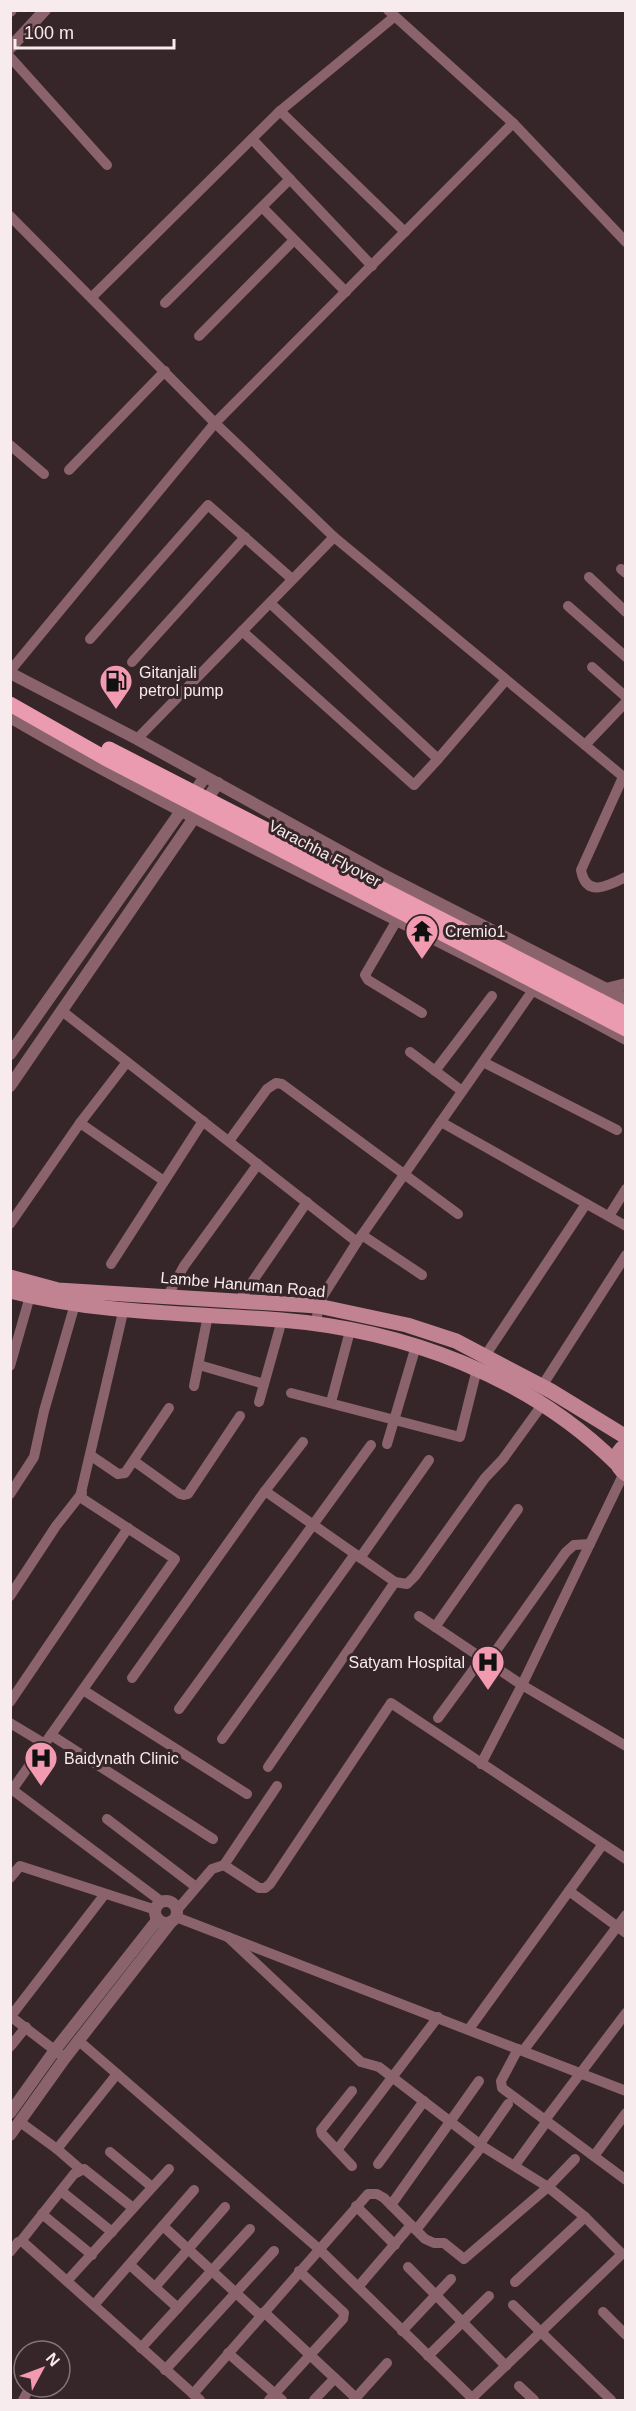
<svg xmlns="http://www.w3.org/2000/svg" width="636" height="2411" font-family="Arial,sans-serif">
	<rect width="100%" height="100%" fill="#362529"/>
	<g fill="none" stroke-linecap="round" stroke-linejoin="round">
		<g stroke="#8b636d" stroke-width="10">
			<polyline points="388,10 513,123 626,242"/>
			<polyline points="10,57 107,165"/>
			<polyline points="280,111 394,17"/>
			<polyline points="252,139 372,266"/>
			<polyline points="262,207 346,292"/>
			<polyline points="10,216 215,423 334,537 626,779"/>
			<polyline points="92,297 280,111 405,232"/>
			<polyline points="165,303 290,179"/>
			<polyline points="199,336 294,240"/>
			<polyline points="10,445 44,474"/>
			<polyline points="69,470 165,371"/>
			<polyline points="621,569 626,573"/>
			<polyline points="589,577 626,612"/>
			<polyline points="270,603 438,759 506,680"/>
			<polyline points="568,606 626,657"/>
			<polyline points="242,631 414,785 438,759"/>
			<polyline points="90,639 208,505 292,579"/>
			<polyline points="132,662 245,537"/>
			<polyline points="592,667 626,697"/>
			<polyline points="10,671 215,423 513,123"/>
			<polyline points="137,739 334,537"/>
			<polyline points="585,745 626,702"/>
			<path d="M623,777L581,870C586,898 608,886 626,877"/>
			<polyline points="397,920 365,975 368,980 422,1013"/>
			<polyline points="62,1011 357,1242"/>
			<polyline points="410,1052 462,1091"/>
			<polyline points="483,1062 617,1130"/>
			<polyline points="435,1071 492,996"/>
			<polyline points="441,1122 626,1226"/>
			<polyline points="80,1123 164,1181"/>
			<polyline points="229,1141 267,1089 276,1083 282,1084 458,1214"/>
			<polyline points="609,1216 626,1189"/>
			<polyline points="10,1224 80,1123 127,1062"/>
			<polyline points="362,1235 422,1275"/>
			<polyline points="111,1264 203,1121"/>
			<polyline points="168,1295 184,1266 258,1164"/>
			<polyline points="239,1301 307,1202"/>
			<polyline points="316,1324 319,1302 357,1242 533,990"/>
			<polyline points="485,1356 586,1204"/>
			<polyline points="199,1365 264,1384"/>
			<polyline points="10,1366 30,1296"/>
			<polyline points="194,1386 208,1315"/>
			<polyline points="542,1386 626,1255"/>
			<polyline points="291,1393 460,1437 477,1369"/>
			<polyline points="259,1402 282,1320"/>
			<polyline points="331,1402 350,1331"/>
			<polyline points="387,1444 416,1346"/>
			<polyline points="90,1455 118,1474 125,1473 169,1408"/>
			<polyline points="134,1461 180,1494 184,1495 188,1494 240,1416"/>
			<polyline points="265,1491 395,1582 407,1584 415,1576 485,1478 503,1459 542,1405"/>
			<polyline points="10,1494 34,1457 44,1411 75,1304"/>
			<polyline points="360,1558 429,1460"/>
			<polyline points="10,1596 56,1526 82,1493"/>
			<polyline points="419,1616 522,1685 626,1746"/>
			<polyline points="435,1627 518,1509"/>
			<polyline points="488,1662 566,1552 574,1545 590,1544"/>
			<polyline points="132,1678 265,1491 303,1442"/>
			<polyline points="83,1690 247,1794"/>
			<polyline points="10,1702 128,1528"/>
			<polyline points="179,1709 371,1445"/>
			<polyline points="438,1718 482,1658"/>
			<polyline points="10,1723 45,1744"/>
			<polyline points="51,1735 213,1839"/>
			<polyline points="222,1739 355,1554"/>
			<polyline points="481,1764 522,1685 624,1473"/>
			<polyline points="268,1767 395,1582"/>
			<polyline points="10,1788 162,1902"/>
			<polyline points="12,1790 175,1559 80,1497 124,1308"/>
			<polyline points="107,1819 196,1887"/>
			<polyline points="224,1865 277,1786"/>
			<polyline points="10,1878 20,1866 156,1910"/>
			<polyline points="569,1891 626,1933"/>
			<polyline points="177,1910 212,1869 224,1865 259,1888 265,1888 270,1884 391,1703 626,1859"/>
			<polyline points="176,1917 626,2091"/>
			<polyline points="228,1937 361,2062 379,2067 482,2146 548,2187 585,2217 622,2254 470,2400"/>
			<polyline points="10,2016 65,2058"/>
			<polyline points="11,2016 105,1894"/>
			<polyline points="469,2029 603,1844"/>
			<polyline points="79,2041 319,2249 474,2400"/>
			<polyline points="10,2047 26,2027"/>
			<polyline points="518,2049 501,2081 502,2088 626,2180"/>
			<polyline points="523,2051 626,1915"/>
			<polyline points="352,2091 321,2130 322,2134 352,2166"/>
			<polyline points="545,2120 626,2013"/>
			<polyline points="20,2122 57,2149 80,2169"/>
			<polyline points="480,2144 508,2104"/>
			<polyline points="57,2149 117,2074"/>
			<polyline points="337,2150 438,2017"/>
			<polyline points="110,2152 152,2187"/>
			<polyline points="594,2156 626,2113"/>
			<polyline points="378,2164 424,2101"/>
			<polyline points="515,2165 547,2121"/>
			<polyline points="61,2191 112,2232"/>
			<polyline points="391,2205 479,2081"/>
			<polyline points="356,2206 395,2245"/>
			<polyline points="42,2214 92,2255"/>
			<polyline points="163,2226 261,2316"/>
			<polyline points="416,2230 482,2146"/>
			<polyline points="21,2241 74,2174 84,2169 133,2208"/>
			<polyline points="10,2252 18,2242 23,2242 200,2400"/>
			<polyline points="130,2265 178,2308"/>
			<polyline points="408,2267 506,2366"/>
			<polyline points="67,2281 169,2169"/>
			<polyline points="515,2282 585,2217"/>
			<polyline points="155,2287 225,2207"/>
			<polyline points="358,2287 411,2225"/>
			<polyline points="94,2305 194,2190"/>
			<polyline points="513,2305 611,2400"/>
			<polyline points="264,2312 356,2398"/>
			<polyline points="603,2312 626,2335"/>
			<polyline points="402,2331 451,2279"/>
			<polyline points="141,2348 250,2229"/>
			<polyline points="228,2353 282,2400"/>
			<polyline points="428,2356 489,2296"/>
			<polyline points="165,2370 274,2251"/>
			<polyline points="519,2386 534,2400"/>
			<polyline points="193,2394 368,2194 377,2194 384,2198 425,2239 434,2243 444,2243 464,2259 548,2187 575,2159"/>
			<polyline points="23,2400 30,2387"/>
			<polyline points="269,2400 343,2319 344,2313 299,2271"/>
			<polyline points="314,2400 335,2378"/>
			<polyline points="354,2400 387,2363"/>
		</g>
		<g stroke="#8b636d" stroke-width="12">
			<polyline points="10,11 11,10"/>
			<polyline points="10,48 45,10"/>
			<polyline points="10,673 137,739 378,872 626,999"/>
			<path d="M10,717C210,834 422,927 626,1039"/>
			<polyline points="606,989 626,984"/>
			<polyline points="10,1054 205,777"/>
			<polyline points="10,1086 218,783"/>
			<circle cx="166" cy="1912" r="11"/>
			<polyline points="10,2113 55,2050 158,1919"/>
			<polyline points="10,2135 65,2058 171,1922"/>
		</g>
		<g stroke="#c18392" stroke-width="15">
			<polyline points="10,1277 58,1290 318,1306 407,1325 456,1341 551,1391 626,1437"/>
			<path d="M10,1291C98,1314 191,1313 281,1320C404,1330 529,1376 617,1464"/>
			<path d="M626,1445C614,1453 614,1466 626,1474"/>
		</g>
		<g stroke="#eb9baf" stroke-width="15">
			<polyline points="10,704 105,758 626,1029"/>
			<polyline points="109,749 626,1014"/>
		</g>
	</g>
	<defs>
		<symbol id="fuel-pin" viewBox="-11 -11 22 30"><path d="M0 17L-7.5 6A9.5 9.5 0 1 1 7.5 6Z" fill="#f29ab0" stroke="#362529"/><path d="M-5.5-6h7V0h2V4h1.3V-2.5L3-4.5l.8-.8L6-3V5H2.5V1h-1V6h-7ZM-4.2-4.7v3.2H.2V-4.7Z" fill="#111"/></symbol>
		<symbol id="temple-pin" viewBox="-11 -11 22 30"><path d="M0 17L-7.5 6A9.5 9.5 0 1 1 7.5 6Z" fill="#f29ab0" stroke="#362529"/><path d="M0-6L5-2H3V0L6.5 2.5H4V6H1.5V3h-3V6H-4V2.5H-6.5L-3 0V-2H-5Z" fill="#111"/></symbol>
		<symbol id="hospital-pin" viewBox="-11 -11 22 30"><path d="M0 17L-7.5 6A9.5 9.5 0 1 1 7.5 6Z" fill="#f29ab0" stroke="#362529"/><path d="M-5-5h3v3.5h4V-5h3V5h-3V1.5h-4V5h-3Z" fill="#111"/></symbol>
	</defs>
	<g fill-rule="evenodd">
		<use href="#fuel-pin" x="97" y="662" width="38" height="52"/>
		<use href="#temple-pin" x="403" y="912" width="38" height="52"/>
		<use href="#hospital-pin" x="469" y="1643" width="38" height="52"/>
		<use href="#hospital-pin" x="22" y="1739" width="38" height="52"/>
	</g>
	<g text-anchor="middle" stroke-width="6" stroke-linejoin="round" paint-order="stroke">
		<g font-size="16" fill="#f7ebed" stroke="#362529" text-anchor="start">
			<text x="139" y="678">Gitanjali<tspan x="139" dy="18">petrol pump</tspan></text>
			<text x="445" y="937">Cremio1</text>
			<text x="465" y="1668" text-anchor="end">Satyam Hospital</text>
			<text x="64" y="1764">Baidynath Clinic</text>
		</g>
		<g font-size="16" fill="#f7ebed" stroke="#362529">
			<text transform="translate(325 853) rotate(28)" y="6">Varachha Flyover</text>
			<text transform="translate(243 1284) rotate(5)" y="6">Lambe Hanuman Road</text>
		</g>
	</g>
	<rect width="636" height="2411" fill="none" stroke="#f7ebed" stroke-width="24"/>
	<g transform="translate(42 2369) rotate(49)"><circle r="28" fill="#362529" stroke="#837477" stroke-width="1.5"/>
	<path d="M0-4.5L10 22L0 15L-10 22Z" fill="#f29ab0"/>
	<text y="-9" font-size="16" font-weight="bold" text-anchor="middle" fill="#f7ebed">N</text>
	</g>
	<path d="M15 39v9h159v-9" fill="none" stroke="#f7ebed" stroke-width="3"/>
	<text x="24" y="39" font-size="18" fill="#f7ebed" stroke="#362529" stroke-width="4.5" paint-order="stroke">100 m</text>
</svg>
